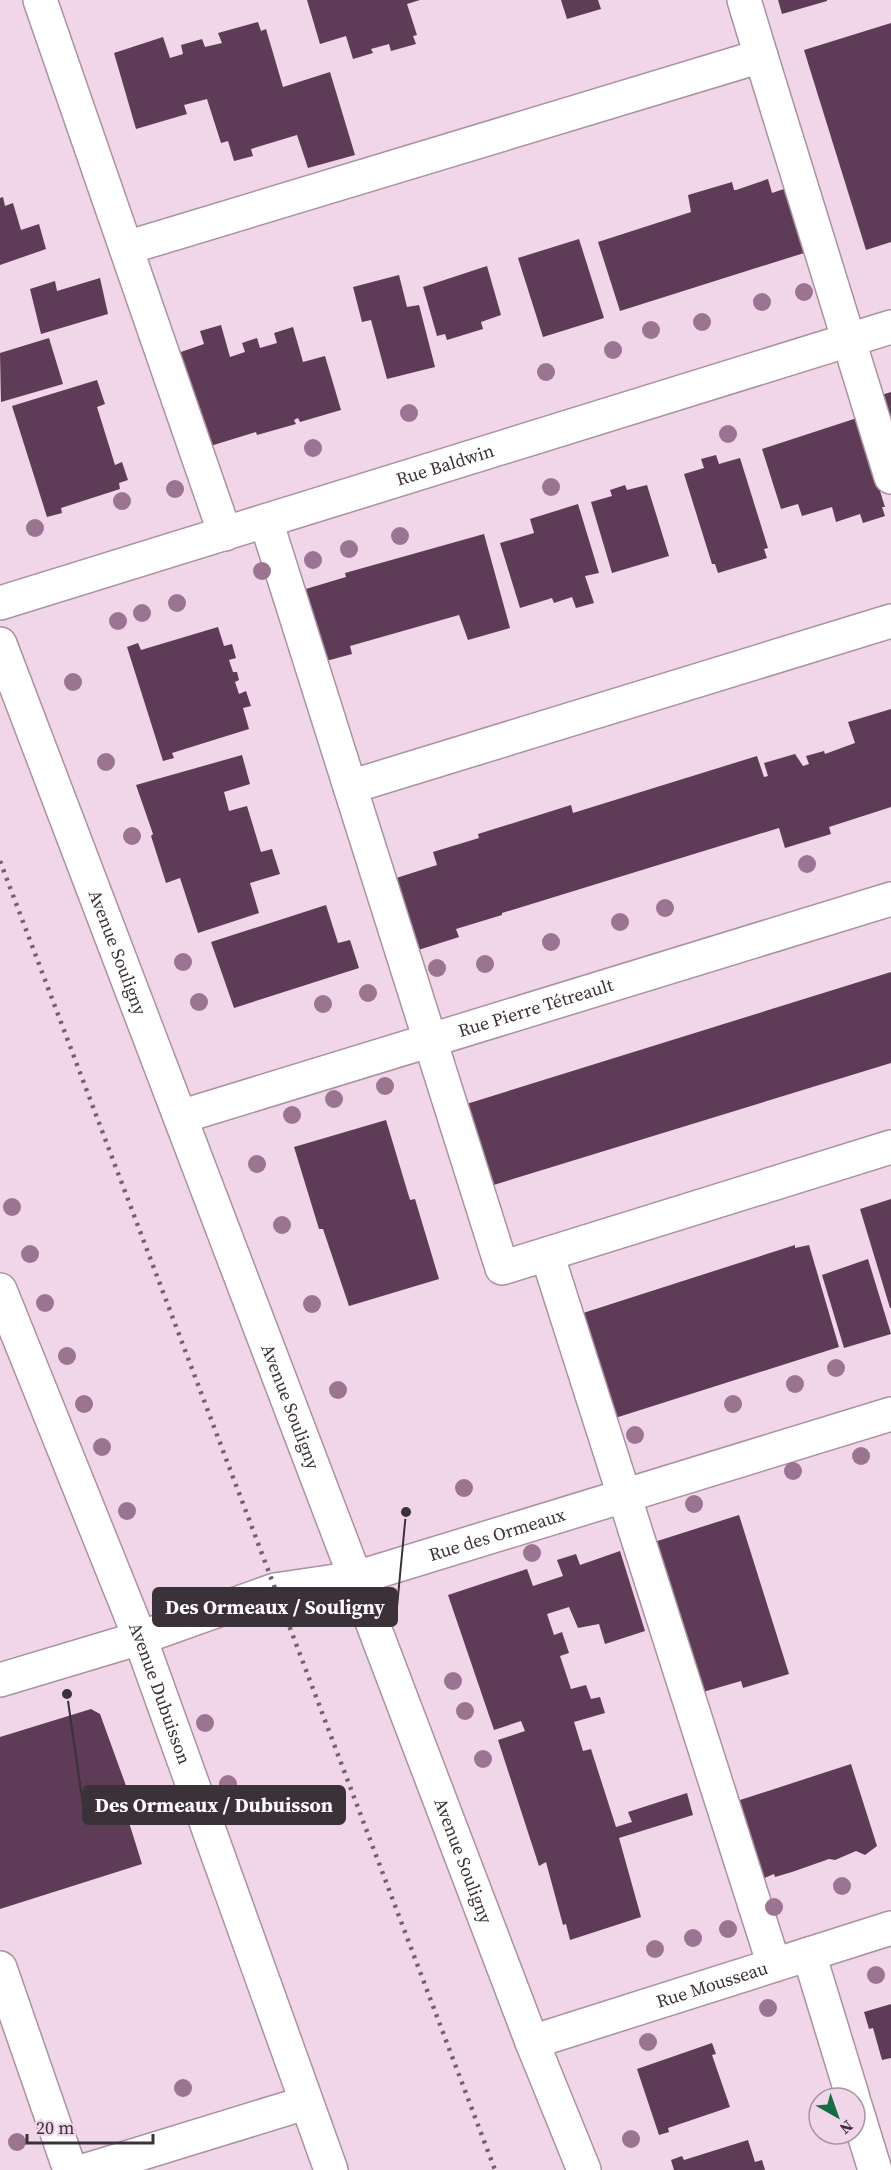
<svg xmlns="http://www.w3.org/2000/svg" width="891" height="2170" font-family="'Source Serif 4',serif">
	<rect width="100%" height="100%" fill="#f0d6e8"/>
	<g fill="#5e3b56">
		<polygon points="307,0 420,0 407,4 417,35 413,36 416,44 391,51 389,44 371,49 373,53 353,59 346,36 320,44"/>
		<polygon points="561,0 598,0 601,9 567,19"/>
		<polygon points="778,0 827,0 827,1 782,14"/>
		<polygon points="258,22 261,31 266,29 283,87 330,72 355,155 308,168 297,135 251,149 253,156 234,161 228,141 221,143 207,99 184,105 187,114 136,129 114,53 163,37 170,58 183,54 181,45 202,39 205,47 222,43 218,33"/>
		<polygon points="891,23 891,242 866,250 804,50"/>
		<polygon points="768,179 772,193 784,189 804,253 620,311 598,242 691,212 688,195 732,182 734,190 736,190"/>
		<polygon points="3,197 5,206 13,203 21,230 39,224 46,249 0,265 0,198"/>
		<polygon points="579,239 604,318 543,337 518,258"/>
		<polygon points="487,266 501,315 481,322 483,329 447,340 445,334 437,336 423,287"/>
		<polygon points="399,275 407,307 419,305 435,367 387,379 371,320 362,322 353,287"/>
		<polygon points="100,278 108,314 41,334 30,289 55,281 57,291"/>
		<polygon points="221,325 230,357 245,352 242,343 257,338 260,348 277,343 274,333 293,327 303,362 325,356 341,410 300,422 298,418 294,420 296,424 257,435 256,432 207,447 178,353 204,344 200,331"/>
		<polygon points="49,338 63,384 1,402 0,353"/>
		<polygon points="97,380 105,404 97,407 115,465 122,462 128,480 119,483 120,489 61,508 62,513 47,517 12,406"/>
		<polygon points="891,392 891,431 878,396"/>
		<polygon points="857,418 885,507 882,507 885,516 863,523 860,514 836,522 832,507 802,516 798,504 781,509 762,449"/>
		<polygon points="716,455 719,464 740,458 768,548 764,549 767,558 718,573 715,564 712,564 684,474 704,468 701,459"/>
		<polygon points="625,485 627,490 647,485 669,556 612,573 591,502 612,496 610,490"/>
		<polygon points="578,504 599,573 585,576 594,603 576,608 572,597 554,603 552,598 520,608 500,543 534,533 530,519"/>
		<polygon points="484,534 510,628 468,640 459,615 350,646 352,654 326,661 299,591 346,577 345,573"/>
		<polygon points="218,627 224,646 232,644 236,658 229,660 233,672 237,672 239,680 235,682 239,694 246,691 251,706 243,708 249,729 172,753 174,758 163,761 127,647 138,643 141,650"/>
		<polygon points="891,709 891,807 829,827 831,834 785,848 779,828 733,842 502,913 502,915 456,929 459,937 412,952 390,880 437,865 433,852 479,838 478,834 571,805 573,813 757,756 764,777 768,776 764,763 795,754 803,766 809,764 806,756 824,751 825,754 855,743 848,722"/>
		<polygon points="242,755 250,784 224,792 229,811 247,806 261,852 272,849 280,874 250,883 259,913 198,933 180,878 166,883 151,836 153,834 136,785"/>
		<polygon points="326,905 338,943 350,940 359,968 234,1008 211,942"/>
		<polygon points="891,972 891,1063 487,1187 460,1106"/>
		<polygon points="386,1120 410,1200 415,1199 439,1279 349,1306 323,1229 319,1229 294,1147"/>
		<polygon points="891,1199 891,1308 890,1308 860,1209"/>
		<polygon points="795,1245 795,1248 809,1245 839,1347 612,1419 580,1314"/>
		<polygon points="868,1259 891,1334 844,1348 822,1275"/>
		<polygon points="739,1515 789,1674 743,1688 741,1681 703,1692 648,1544"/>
		<polygon points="620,1551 645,1631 605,1644 599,1624 578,1628 569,1607 547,1614 554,1635 562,1632 569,1653 560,1656 571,1689 586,1685 591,1699 600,1697 605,1713 574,1722 583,1751 591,1749 616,1827 632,1822 628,1812 687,1793 693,1815 619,1838 641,1917 570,1940 566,1924 563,1925 546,1862 539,1866 498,1740 525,1731 521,1721 494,1730 448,1595 527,1569 533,1586 563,1576 557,1560 576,1554 580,1565"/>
		<polygon points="91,1709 100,1714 129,1794 121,1797 142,1864 0,1909 0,1737"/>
		<polygon points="851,1764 877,1846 865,1855 856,1851 835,1860 829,1859 792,1872 775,1877 774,1874 762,1879 737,1801"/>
		<polygon points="891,2004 891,2058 882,2060 873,2028 869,2029 864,2012"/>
		<polygon points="712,2043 716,2054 712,2055 730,2107 668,2128 669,2132 659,2135 637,2069"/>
		<polygon points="748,2140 755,2162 762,2160 765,2170 674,2170 671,2160 682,2156 684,2160"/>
	</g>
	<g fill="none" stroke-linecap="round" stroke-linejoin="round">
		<defs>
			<g id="minor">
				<polyline points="40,0 225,534"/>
				<polyline points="761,56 891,477"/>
				<polyline points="126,248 761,56 744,0"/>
				<polyline points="266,521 502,1268 891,1147"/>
				<path id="s1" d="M0,603L891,327"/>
				<path id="s2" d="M0,644L532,2042L584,2170"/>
				<polyline points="350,787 891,621"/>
				<path id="s3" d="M180,1117L891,899"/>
				<polyline points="547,1254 774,1965"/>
				<path id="s4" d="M0,1290L140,1638L331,2170"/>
				<path id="s5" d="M0,1680L140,1638L275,1590L356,1578L891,1414"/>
				<polyline points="809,1954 853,2098"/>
				<polyline points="0,1968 70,2170"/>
				<path id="s6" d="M532,2042L891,1928"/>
				<polyline points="855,2105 875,2170"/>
				<polyline points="87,2170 305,2103"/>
			</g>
		</defs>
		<use href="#minor" stroke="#aa92a3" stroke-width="36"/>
		<use href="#minor" stroke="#fff" stroke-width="33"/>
		<polyline stroke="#71636d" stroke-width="4.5" stroke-dasharray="3 6" stroke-linecap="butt" points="0,861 495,2170"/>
	</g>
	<g fill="#9b7492">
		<circle cx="804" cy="292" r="9"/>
		<circle cx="762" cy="302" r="9"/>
		<circle cx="702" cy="322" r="9"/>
		<circle cx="651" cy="330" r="9"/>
		<circle cx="613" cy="350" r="9"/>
		<circle cx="546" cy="372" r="9"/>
		<circle cx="409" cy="413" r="9"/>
		<circle cx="728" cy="434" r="9"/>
		<circle cx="313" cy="448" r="9"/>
		<circle cx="551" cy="487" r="9"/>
		<circle cx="175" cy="489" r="9"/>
		<circle cx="122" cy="501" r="9"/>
		<circle cx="35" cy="528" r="9"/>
		<circle cx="400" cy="536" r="9"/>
		<circle cx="349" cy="549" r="9"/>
		<circle cx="313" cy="560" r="9"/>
		<circle cx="262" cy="571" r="9"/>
		<circle cx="177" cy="603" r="9"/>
		<circle cx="142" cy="613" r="9"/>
		<circle cx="118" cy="621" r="9"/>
		<circle cx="73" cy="682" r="9"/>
		<circle cx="106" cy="762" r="9"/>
		<circle cx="132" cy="836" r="9"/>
		<circle cx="807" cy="864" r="9"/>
		<circle cx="665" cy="908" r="9"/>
		<circle cx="620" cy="922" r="9"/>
		<circle cx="551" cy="942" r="9"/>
		<circle cx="183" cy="962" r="9"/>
		<circle cx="485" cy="964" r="9"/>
		<circle cx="437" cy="968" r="9"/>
		<circle cx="368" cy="993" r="9"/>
		<circle cx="199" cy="1002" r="9"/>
		<circle cx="323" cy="1004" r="9"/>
		<circle cx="385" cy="1086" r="9"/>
		<circle cx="334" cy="1099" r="9"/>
		<circle cx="292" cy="1115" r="9"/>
		<circle cx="257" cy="1164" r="9"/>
		<circle cx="12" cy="1207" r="9"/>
		<circle cx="282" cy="1225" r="9"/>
		<circle cx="30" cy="1254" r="9"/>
		<circle cx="45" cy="1303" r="9"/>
		<circle cx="312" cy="1304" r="9"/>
		<circle cx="67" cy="1356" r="9"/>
		<circle cx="836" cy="1368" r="9"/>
		<circle cx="795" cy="1384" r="9"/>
		<circle cx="338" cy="1390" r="9"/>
		<circle cx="84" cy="1404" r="9"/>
		<circle cx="733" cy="1404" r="9"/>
		<circle cx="635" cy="1435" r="9"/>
		<circle cx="102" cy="1447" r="9"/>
		<circle cx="861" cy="1456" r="9"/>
		<circle cx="793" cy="1471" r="9"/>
		<circle cx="464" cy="1488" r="9"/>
		<circle cx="694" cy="1504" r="9"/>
		<circle cx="127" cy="1511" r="9"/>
		<circle cx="532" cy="1553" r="9"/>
		<circle cx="453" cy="1681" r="9"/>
		<circle cx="465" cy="1711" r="9"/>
		<circle cx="205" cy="1723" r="9"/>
		<circle cx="483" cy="1759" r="9"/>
		<circle cx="228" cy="1784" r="9"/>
		<circle cx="842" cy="1886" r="9"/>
		<circle cx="774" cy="1907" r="9"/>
		<circle cx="728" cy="1929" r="9"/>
		<circle cx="693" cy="1938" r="9"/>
		<circle cx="655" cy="1949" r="9"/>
		<circle cx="876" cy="1975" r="9"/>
		<circle cx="768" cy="2008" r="9"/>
		<circle cx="648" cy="2042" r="9"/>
		<circle cx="183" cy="2088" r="9"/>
		<circle cx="631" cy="2139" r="9"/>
		<circle cx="17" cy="2142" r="9"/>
	</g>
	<g text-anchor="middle" stroke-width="6" stroke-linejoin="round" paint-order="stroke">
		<g font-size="18" fill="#3b3138" stroke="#f0d6e8">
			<text dy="6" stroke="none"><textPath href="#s1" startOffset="466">Rue Baldwin</textPath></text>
			<text dy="6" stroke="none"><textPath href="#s2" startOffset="330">Avenue Souligny</textPath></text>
			<text dy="6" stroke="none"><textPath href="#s3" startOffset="372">Rue Pierre Tétreault</textPath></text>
			<text dy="6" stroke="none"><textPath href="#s2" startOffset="816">Avenue Souligny</textPath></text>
			<text dy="6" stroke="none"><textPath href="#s5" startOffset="519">Rue des Ormeaux</textPath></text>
			<text dy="6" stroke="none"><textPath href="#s4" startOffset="434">Avenue Dubuisson</textPath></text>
			<text dy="6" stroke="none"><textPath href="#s2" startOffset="1302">Avenue Souligny</textPath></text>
			<text dy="6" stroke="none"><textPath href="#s6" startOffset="189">Rue Mousseau</textPath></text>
		</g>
	</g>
	<path fill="none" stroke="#3b3138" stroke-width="2" d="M406 1512L397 1607M67 1694L83 1805"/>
	<g fill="#3b3138" stroke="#f0d6e8" stroke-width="2">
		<circle cx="406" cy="1512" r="6"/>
		<circle cx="67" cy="1694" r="6"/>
	</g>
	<g fill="#3b3138" stroke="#3b3138" stroke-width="2">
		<rect x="153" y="1588" width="244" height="38" rx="6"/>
		<rect x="83" y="1786" width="262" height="38" rx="6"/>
	</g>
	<g font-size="20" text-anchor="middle" font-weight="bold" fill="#fff">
		<text x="275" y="1614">Des Ormeaux / Souligny</text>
		<text x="214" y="1812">Des Ormeaux / Dubuisson</text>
	</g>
	<g transform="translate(837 2116) rotate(140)"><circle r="28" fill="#f0d6e8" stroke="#a894a2" stroke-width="1.5"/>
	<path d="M0-4.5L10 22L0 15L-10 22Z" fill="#136e42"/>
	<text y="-9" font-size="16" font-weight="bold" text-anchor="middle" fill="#3b3138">N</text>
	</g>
	<path d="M27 2134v9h126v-9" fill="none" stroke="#3b3138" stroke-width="3"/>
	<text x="36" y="2134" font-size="18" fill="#3b3138" stroke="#f0d6e8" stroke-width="4.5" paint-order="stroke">20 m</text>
</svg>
